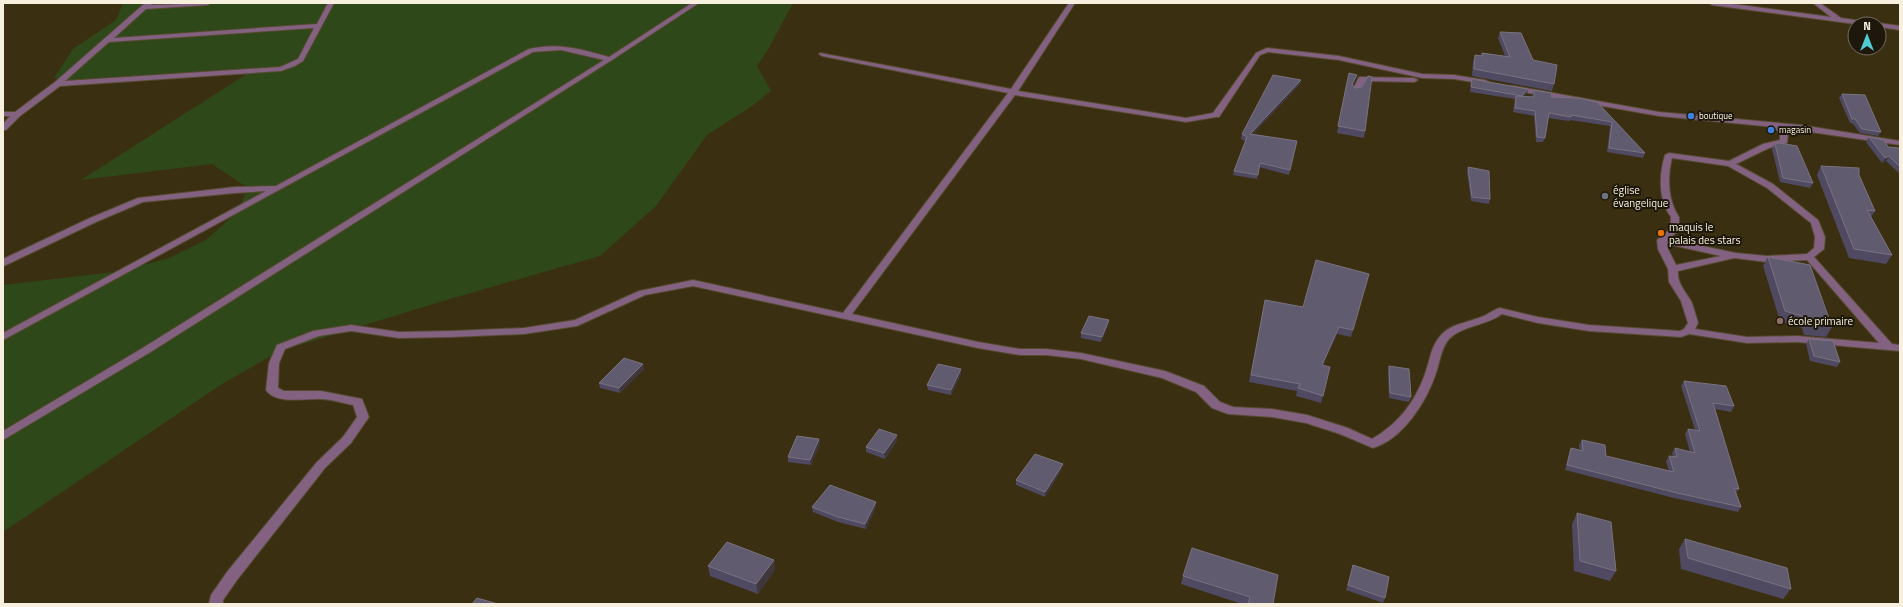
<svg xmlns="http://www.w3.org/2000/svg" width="1903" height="607" font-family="'Titillium Web',sans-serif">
	<rect width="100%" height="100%" fill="#3b2f11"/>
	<polygon fill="#2f4819" points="123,3 793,3 769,48 757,66 771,91 752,106 707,135 656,206 600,256 443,301 280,351 222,384 3,532 3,285 122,271 169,258 206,240 237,212 248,188 212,164 81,180 248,73 181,74 84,85 54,78 73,49 116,20"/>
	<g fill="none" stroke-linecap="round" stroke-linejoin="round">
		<defs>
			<g id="street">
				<path d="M145,3H152L151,5L211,3L208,5L146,9L114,38L317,24L328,3H334L303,61L295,66L281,71L60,86L20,116L6,130H3V124L10,116H3V112H15L55,82ZM314,28L298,59L280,67L65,81L109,42Z"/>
				<path d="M692,3H699L612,60L149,353L3,440V431L141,349L604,60L561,50L533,52L3,340V333L266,191L235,193L143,202L96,222L6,265L3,266V259L90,218L138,198L235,187L276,186L529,49C557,42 582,49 609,57Z"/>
				<path d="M1069,3H1075L1018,91L1186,118L1213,113L1256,53L1267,48L1339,56L1422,74L1454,75L1485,80L1489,82L1485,84L1454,79L1422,78L1339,60L1268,52L1260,55L1219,117H1216L1186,122L1015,95L852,314L978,342L1020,349H1046L1081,353L1165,371L1204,386L1220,402L1233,407L1272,409L1307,415L1348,428L1372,439C1398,424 1415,402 1425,374C1430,360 1431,345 1442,334C1453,323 1470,322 1484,316C1489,314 1494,309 1500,308L1538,317L1589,325L1680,331L1684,329L1688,323L1681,301L1669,282L1668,269L1658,249L1657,240L1670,229L1671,217C1658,200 1659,174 1665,155L1669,153L1729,161L1763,144L1780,140V134L1774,127L1659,116L1511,90V86H1514L1659,112L1801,125L1900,141V145L1783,128L1788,134L1787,143L1769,148L1736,164L1773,184L1818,220L1825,237L1824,249L1814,257L1892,344L1900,345V351L1797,342L1747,343L1689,334L1681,337L1589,331L1538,323L1502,314C1486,326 1463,325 1449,339C1441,348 1440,362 1436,373C1427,401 1403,439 1373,448L1340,434L1306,423L1272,417L1228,414L1212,408L1196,392L1162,378L1081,359L1046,355H1020L978,348L693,286L645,295L577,326L524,334L451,337L399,338L351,331L319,336L285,349L279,363L278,388L284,391H321L362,399L369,417L351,443L325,468L237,580L223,600V604H209L211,595L227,572L317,462L343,437L357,417L353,405C342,403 331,399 320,399C305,398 276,405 266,390L269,363L277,345L313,331L351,325L399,332L451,331L524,328L575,320L639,291L693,280L843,313L1008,93L822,56L819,54L820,53L1011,89ZM1672,158L1728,166L1767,188L1811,223L1815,237L1814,248L1807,254L1767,256L1736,253L1669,239L1679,230V217C1668,201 1667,177 1672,158ZM1667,244L1721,256L1676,265L1668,249ZM1734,258L1767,262L1807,260L1879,343L1797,336L1747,337L1695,329L1698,323C1696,316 1694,308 1691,301C1685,291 1677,283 1678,271Z"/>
				<polygon points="1709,3 1726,3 1831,17 1813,3 1820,3 1841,18 1869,22 1872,24 1855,24 1712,5"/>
				<polygon points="1879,23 1900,26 1900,30 1879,27 1879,24 1876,24"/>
				<polygon points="1359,77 1414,78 1418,80 1414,82 1365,81 1359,93 1353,93 1352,91"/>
			</g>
		</defs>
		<use href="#street" stroke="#554a2e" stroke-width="2"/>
		<use href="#street" fill="#826181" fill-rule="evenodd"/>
	</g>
	<g fill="#4f4961">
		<polygon points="1500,32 1533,60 1554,84 1552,91 1472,76 1473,61 1475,55 1481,56 1482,53 1505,56 1498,38"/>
		<polygon points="1357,75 1355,81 1353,86 1355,88 1362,87 1365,131 1364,138 1337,133 1347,80"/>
		<polygon points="1472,79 1528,89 1527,93 1524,96 1533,97 1532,94 1534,90 1551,97 1597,102 1645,153 1643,158 1607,152 1610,126 1570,120 1569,121 1548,118 1545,138 1543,142 1536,142 1534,116 1513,112 1515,99 1470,92 1471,83"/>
		<polygon points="1301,80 1300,84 1253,134 1297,141 1289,175 1259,167 1257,179 1233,175 1234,171 1245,141 1241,139 1242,134"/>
		<polygon points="1842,94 1881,132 1878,136 1860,133 1852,123 1850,123 1839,98"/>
		<polygon points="1869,137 1888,147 1900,148 1900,174 1886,161 1882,163 1866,142"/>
		<polygon points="1775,144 1813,183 1810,188 1780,182 1772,149"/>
		<polygon points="1821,166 1859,175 1875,211 1871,217 1892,255 1886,264 1849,258 1817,175"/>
		<polygon points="1468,167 1490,199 1489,204 1471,201 1467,172"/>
		<polygon points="1768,257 1832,327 1826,337 1804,335 1802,328 1780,321 1763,266"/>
		<polygon points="1369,274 1351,337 1337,334 1323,365 1323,396 1321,403 1296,396 1297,391 1249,382 1265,300 1303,307"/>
		<polygon points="1108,325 1101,342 1081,338 1081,333"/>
		<polygon points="1809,339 1840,362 1837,367 1810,361 1806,344"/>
		<polygon points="643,364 644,369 620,393 600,388 599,383"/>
		<polygon points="1389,366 1411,397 1409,402 1389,398 1388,371"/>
		<polygon points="961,369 961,374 951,395 928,390 927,385"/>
		<polygon points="1684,381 1734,406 1731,412 1715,409 1739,489 1736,493 1741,507 1738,512 1674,498 1565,470 1569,454 1571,448 1580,450 1579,445 1582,440 1606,456 1669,471 1666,461 1669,456 1673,457 1672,453 1675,448 1690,452 1685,434 1688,429 1695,430 1681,386"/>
		<polygon points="819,439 820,444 811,465 788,462 788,457"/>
		<polygon points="897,441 885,459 866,452 866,447"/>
		<polygon points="1062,469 1045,497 1016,485 1016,480"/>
		<polygon points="812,507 876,507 866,529 838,522 813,512"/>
		<polygon points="1577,513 1616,571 1610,581 1574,571 1572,524"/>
		<polygon points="1685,539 1791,589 1783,599 1681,569 1679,549"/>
		<polygon points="774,560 775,570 758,594 710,576 708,566"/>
		<polygon points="1353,565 1385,598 1383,603 1346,590"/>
		<polygon points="1183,576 1273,604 1242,604 1181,584"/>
	</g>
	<g fill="#3f373c">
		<polygon points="1357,75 1355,81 1351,90 1352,84"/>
		<polygon points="1301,80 1300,84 1249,138 1250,134"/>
		<polygon points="1528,89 1527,93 1521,100 1522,96"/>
		<polygon points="1889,156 1886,161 1882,163 1885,158"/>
		<polygon points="1109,320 1108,325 1101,342 1102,337"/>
		<polygon points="1339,327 1337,334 1320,372 1322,365"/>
		<polygon points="643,364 644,369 620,393 619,388"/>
		<polygon points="961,369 961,374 951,395 951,390"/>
		<polygon points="897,435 897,441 885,459 884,453"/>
		<polygon points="819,439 820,444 811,465 810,460"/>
		<polygon points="1063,464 1062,469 1045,497 1045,492"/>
		<polygon points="876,502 876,507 866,529 865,524"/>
		<polygon points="774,560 775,570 758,594 756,584"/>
	</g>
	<g fill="#615b6f" stroke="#797280">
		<polygon points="1500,32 1521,33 1533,60 1557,65 1554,84 1474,69 1475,55 1482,56 1482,53 1510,57"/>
		<polygon points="1349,73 1357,75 1352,84 1355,88 1362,87 1368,76 1372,77 1365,131 1338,126"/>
		<polygon points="1273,75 1301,80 1250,134 1297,141 1290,170 1260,163 1258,175 1234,171 1247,137 1242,134"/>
		<polygon points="1472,79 1528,89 1522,96 1471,87"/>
		<polygon points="1534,90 1552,93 1551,97 1578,98 1597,102 1645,153 1609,148 1612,122 1571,115 1571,117 1549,113 1545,138 1537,137 1535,111 1515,108 1516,96 1534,97"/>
		<polygon points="1842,94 1865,95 1881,132 1862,129 1855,119 1852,119"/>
		<polygon points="1869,137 1884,140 1888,147 1900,148 1900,167 1889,156 1885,158"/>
		<polygon points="1779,143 1797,146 1813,183 1783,178 1775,144"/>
		<polygon points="1821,166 1859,168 1859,175 1875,211 1867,210 1892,255 1854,249"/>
		<polygon points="1468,167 1489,171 1490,199 1472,197"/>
		<polygon points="1768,257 1810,265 1832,327 1810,325 1808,318 1785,311"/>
		<polygon points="1316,260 1369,274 1353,330 1339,327 1322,365 1330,367 1323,396 1298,388 1300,384 1251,375 1265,300 1303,307"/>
		<polygon points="1089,316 1109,320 1102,337 1081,333"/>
		<polygon points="1809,339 1833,341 1840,362 1814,356"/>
		<polygon points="624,358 643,364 619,388 599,383"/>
		<polygon points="938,364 961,369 951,390 927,385"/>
		<polygon points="1389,366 1409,369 1411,397 1390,393"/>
		<polygon points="1684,381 1726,386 1734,406 1713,403 1739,489 1734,488 1741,507 1677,493 1567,465 1571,448 1583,451 1582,440 1605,445 1606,456 1674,472 1669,456 1677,457 1675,448 1695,453 1688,429 1700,431"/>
		<polygon points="879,429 897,435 884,453 866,447"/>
		<polygon points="797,436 819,439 810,460 788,457"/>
		<polygon points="1035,454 1063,464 1045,492 1016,480"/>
		<polygon points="830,485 876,502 865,524 838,517 812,507"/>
		<polygon points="1577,513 1611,522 1616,571 1580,561"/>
		<polygon points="1685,539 1787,568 1791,589 1688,558"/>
		<polygon points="727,542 774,560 756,584 708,566"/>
		<polygon points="1192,548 1278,575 1273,604 1248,604 1250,597 1183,576"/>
		<polygon points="1353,565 1389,577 1385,598 1348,585"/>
		<polygon points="477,598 498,604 472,604"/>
	</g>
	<g fill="#3f7fe0" stroke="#1d180b" stroke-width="1.5">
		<circle cx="1691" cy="116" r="4"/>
		<circle cx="1771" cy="130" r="4"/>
	</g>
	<circle fill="#6b7280" stroke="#1d180b" stroke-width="1.5" cx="1605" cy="196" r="4"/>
	<circle fill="#e8710a" stroke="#1d180b" stroke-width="1.5" cx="1661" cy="233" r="4"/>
	<circle fill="#8d6e63" stroke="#1d180b" stroke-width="1.5" cx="1780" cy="321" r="4"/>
	<g text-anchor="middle" stroke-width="4" stroke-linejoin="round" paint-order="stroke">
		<g font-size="9" fill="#f8f0df" stroke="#1d180b" text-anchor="start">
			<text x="1699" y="119">boutique</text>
			<text x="1779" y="133">magasin</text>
		</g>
		<g font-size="11" fill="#f8f0df" stroke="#1d180b" text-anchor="start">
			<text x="1613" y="194">église<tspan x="1613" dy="13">évangelique</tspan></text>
			<text x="1669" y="231">maquis le<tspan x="1669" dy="13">palais des stars</tspan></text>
			<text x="1788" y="325">école primaire</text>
		</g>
	</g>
	<rect width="1903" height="607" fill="none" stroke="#f8f0df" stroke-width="8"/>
	<g transform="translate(1867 36)"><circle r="19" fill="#1d180b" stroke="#756e60"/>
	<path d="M0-3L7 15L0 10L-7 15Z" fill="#51ccd2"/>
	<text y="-6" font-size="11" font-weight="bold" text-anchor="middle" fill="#f8f0df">N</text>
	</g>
</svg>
